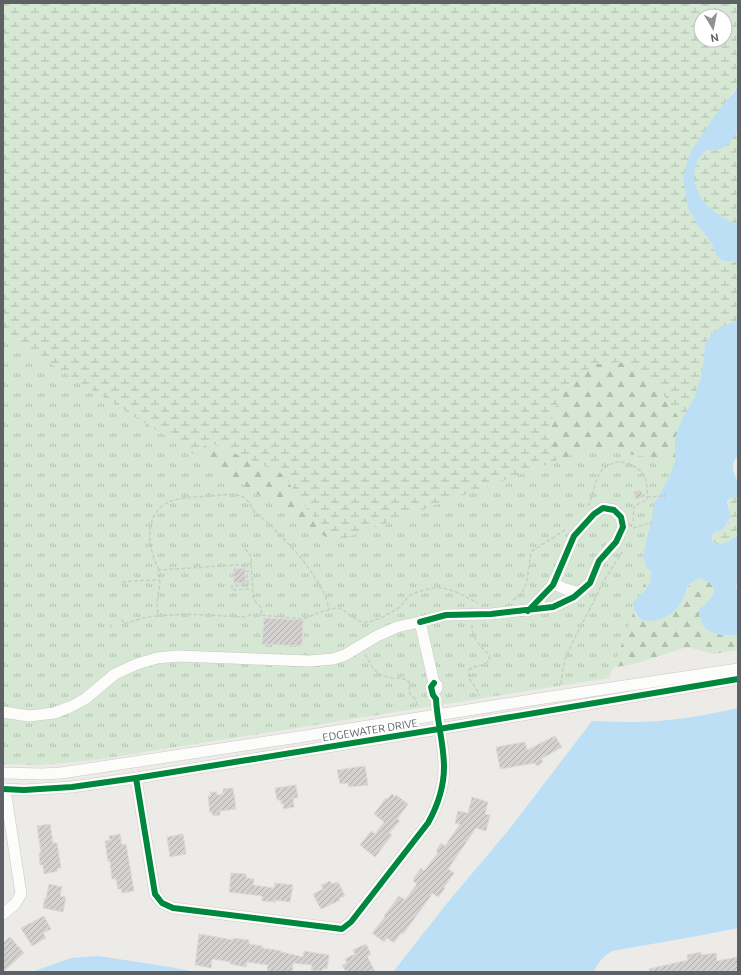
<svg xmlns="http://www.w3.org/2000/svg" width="741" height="975" font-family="Ubuntu,sans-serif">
	<defs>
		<pattern id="forest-firs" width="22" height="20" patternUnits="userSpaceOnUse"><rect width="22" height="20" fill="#d6e8d3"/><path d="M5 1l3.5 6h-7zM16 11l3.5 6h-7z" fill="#b1bfaf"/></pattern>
		<pattern id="wetland-marsh" width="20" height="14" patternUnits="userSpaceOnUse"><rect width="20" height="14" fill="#d6e8d3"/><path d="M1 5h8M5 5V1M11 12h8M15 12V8" fill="none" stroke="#b1bfaf"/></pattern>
		<pattern id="park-tufts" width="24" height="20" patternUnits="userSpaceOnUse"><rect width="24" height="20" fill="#d6e8d3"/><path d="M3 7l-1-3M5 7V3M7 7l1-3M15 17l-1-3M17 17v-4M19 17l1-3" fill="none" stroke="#b1bfaf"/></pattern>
		<pattern id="building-hatch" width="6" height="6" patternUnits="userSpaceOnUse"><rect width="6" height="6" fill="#d3d2d0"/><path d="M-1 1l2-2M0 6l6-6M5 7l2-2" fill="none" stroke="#aeaeac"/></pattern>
	</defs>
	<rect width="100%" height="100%" fill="#ecebe7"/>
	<path fill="url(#forest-firs)" d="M625,362L657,385L681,421L675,439V462L649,568C657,580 646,587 640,596C637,599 635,604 633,607L636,616L643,621L685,595C688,585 691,583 699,578C702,579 706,579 709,581C715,586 714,595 708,601C706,604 702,607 699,610L700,619L703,625L708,631L726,636L738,635V650L714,654L687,647L634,664L572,674L515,595L3,464L140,474L211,443L283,474L306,508L561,474L548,433L561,391L595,364Z"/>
	<g fill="url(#wetland-marsh)" fill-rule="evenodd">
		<path d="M3,3H738V85L691,151L688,208L697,224L711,242L717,257L723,261H734L738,264V321L727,324L705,344C704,363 702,382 694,399C690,407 685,414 681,421L657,385L625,362L595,364L561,391L548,433L561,474L347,553L306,508L283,474L211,443L140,474L3,464ZM701,16H725V40H701Z"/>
		<path d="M738,129V225C715,216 688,196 695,169C697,163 699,156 704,152C708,148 713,151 718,149C725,147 734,135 738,129Z"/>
		<path d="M735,496L738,497V536C729,540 722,548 712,542V536L714,532L723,530C726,526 730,522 730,518C731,511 726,506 729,498Z"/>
	</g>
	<polygon fill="url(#park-tufts)" points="3,334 334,542 592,448 689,464 609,678 95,760 41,765 3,764"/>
	<g fill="#bcdff5">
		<path d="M738,85C738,94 740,125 737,131C732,141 726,149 715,150C710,150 707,149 703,153C699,157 696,163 695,169C689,197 716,216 738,225V264L734,261H723L717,257L711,242L697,224L688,208L683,177L686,166L691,151L720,108L735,91Z"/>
		<path d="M738,321V455L733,463V469L735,476L738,482V497L729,498L727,503L731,517L723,530L714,532L712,536V542C722,548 729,540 738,536V578L736,588L738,591V635C726,636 710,636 703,625C700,620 699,615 699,609C702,607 706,604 708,601C719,590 712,581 699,578C695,581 689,583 687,588C686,590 686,594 684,597C677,612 664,621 648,621C637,621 634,611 633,602C642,594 652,585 652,573L646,567L643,556L652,518L654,504L668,480L675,462V439L681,421L694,399L701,377L704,358L705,344L713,333L727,324Z"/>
		<path d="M738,708V928L703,935L612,951C604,956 597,963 594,972H393L444,907L511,827L592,721C618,722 643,723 669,720C692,718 715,713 738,708Z"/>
		<polygon points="98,956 170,967 196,972 32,972 71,958"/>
	</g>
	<g fill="url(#building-hatch)" stroke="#dcdad6">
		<polygon points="641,490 643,497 636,499 634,492"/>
		<polygon points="245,568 246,583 234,583 233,569"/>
		<polygon points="264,618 303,620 302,646 262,644"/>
		<polygon points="555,736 562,747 541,759 543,762 537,766 535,763 500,769 496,747 525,742 527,750"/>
		<polygon points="365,766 368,785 349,787 348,783 340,784 337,770"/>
		<polygon points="296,785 298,798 293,798 294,807 284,809 283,803 281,804 281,800 277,800 275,788"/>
		<polygon points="233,788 236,809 220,811 220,815 213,816 212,812 210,813 208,796 211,796 210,792 217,792 217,795 223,794 223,789"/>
		<polygon points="392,794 395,797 396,795 408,804 397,819 400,821 389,833 392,835 375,857 360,845 371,831 375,834 384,822 374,814 386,798 388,799"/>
		<polygon points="472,797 488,802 485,814 490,815 486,831 476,828 448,869 454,873 444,887 445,888 438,897 432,893 430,897 403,934 401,933 394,943 387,938 384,942 372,933 385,917 384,916 399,896 405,900 417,884 413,881 414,878 421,868 424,871 438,853 436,851 441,843 445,846 460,824 455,823 458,811 468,813"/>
		<polygon points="50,824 53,843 57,843 61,868 57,868 58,871 44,874 43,865 40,865 39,853 41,853 37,826"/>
		<polygon points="120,834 122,845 126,844 134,891 122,893 121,889 118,889 116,879 112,879 110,861 108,861 105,841 110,840 109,836"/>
		<polygon points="183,834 186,854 170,857 167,837"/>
		<polygon points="231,873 246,874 246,878 254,879 253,885 274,888 275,883 293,885 290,902 275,900 275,902 262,901 262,896 229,892"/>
		<polygon points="330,881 332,884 338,882 345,896 339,898 340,900 321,909 313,894 323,889 321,885"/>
		<polygon points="49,884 62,887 60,896 66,897 63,912 43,908 45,898 46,899"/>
		<polygon points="44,916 51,929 43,933 46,938 32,946 21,928"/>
		<polygon points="199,934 233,940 233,938 249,940 249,944 263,946 262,948 281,951 281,952 303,957 304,951 329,955 327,969 323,968 322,971 311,970 312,965 293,963 292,972 267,972 268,965 247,962 246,967 230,964 231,962 212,959 211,968 195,965"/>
		<polygon points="10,937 24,953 3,972 3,943"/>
		<polygon points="366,944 371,954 367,956 375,972 346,972 342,965 347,963 345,959 355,954 353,950"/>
		<polygon points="701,952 701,955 716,953 717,961 738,957 738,972 650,972 649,969 688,960 687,955"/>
	</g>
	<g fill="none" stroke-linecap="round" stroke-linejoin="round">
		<defs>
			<g id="minor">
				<polyline points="553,583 563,588 579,593"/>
				<polyline points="420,622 446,615 491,614 553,607 574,597 590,583 599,561 616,542 623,527 621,517 614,510 603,508 594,514 574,536 553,585 528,611"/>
				<polyline points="3,712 29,716 54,713 70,707 85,699 115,674 137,664 157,658 178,656 309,661 333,659 345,655 377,636 397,627 420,622 434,683 437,685 437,688"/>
				<polyline points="3,773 42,774 61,773 299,737 544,698 738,669"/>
				<path d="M136,778L155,894L162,903L173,908L342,929L351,922L428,823C438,805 444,787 444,767C444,744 437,722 436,699L433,695L431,687L434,683"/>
				<polyline points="3,789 24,790 72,787 136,778 439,729 738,679"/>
				<polyline points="3,914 15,904 21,894 5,789"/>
			</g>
		</defs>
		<use href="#minor" stroke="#c9c9c9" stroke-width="12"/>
		<g stroke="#c9cdca" stroke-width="1.5" stroke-dasharray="4 2" stroke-linecap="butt">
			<polyline points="665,493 665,500"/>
			<polyline points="647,497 665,496"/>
			<path d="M588,506C593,497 596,475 603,469C607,466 612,463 617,462C625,461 640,468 644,475C647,481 648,494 647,500L634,506L633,521"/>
			<polyline points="633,528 653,522"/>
			<path d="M245,549L251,556L253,598C258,607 262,602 261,615L303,619L320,612L336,608L342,609L350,615L361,622H370L385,616L400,607L408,597L417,592L432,588H443L454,591L478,603"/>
			<polyline points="251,564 159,570 160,583 157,602 158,616 186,614 244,617 250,615 261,615"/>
			<path d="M159,570C147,547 142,510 174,500C184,497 199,497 210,496C220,496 234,492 243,497C249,501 252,508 256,514C260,517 265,520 268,523C290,544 323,579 329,609"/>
			<polyline points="122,582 133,581 159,580"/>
			<polyline points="243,583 243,585 232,586 232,590 252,589"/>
			<polyline points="243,585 248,585 247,571 251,571"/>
			<path d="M513,600C532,590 526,568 532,551L565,530"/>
			<polyline points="122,619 124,624 143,618 158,616"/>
			<polyline points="110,624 112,630"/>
			<path d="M472,625C472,635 477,643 484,650C485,652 488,653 489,655C490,658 489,661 486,663C481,667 476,664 469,670C467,682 477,685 479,696"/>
			<path d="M365,654C373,668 375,676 393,678C400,678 404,678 409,682L410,685L409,690L410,694L416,700L417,706"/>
			<polyline points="561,684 563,668 566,657 576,635 592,605 603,582 622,552"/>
		</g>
		<use href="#minor" stroke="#fcfcfb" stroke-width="11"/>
		<defs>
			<g id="cycleway">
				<polyline points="420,622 446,615 491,614 553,607 574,597 590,583 599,561 616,542 623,527 621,517 614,510 603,508 594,514 574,536 553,585 528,611"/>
				<path d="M136,778L155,894L162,903L173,908L342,929L351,922L428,823C438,805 444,787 444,767C444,744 437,722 436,699L433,695L431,687L434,683"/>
				<polyline points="3,789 24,790 72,787 136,778 439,729 738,679"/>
			</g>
		</defs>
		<use href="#cycleway" stroke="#fff" stroke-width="8"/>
		<use href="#cycleway" stroke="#00873e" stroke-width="6"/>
	</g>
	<g text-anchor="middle" stroke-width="4" stroke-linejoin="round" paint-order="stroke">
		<g font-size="11" fill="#5d6165" stroke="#fff">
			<text transform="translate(370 730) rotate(-9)" y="4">EDGEWATER DRIVE</text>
		</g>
	</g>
	<rect width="741" height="975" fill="none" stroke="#5d6165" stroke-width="8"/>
	<g transform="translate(713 28) rotate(170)"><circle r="19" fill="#ffffff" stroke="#bec0c1"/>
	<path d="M0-3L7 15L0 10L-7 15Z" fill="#8f9192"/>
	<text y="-6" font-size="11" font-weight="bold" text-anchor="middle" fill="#5d6165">N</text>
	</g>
</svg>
